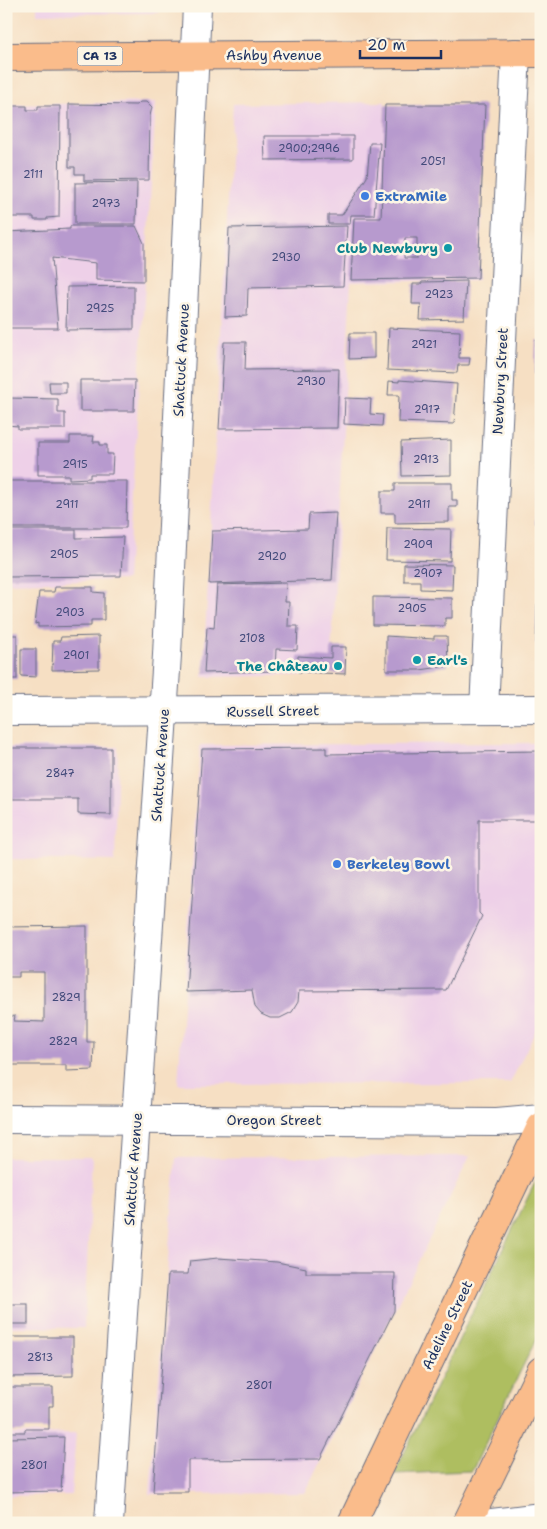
<svg xmlns="http://www.w3.org/2000/svg" width="547" height="1529" font-family="'Shantell Sans',sans-serif">
	<rect width="100%" height="100%" fill="#fcf5e5"/>
	<filter id="ink" filterUnits="userSpaceOnUse"><feTurbulence type="fractalNoise" baseFrequency=".02" numOctaves="2"/><feDisplacementMap in="SourceGraphic" scale="10" xChannelSelector="R" yChannelSelector="G"/><feConvolveMatrix kernelMatrix="1 2 1 2 8 2 1 2 1" color-interpolation-filters="sRGB"/></filter>
	<filter id="wash" filterUnits="userSpaceOnUse"><feTurbulence type="fractalNoise" baseFrequency=".0096" numOctaves="4" result="noise"/><feDisplacementMap in="SourceGraphic" scale="20" xChannelSelector="R" yChannelSelector="G"/><feGaussianBlur stdDeviation="1.12" result="paint"/><feColorMatrix in="noise" values="0 0 0 0 0 0 0 0 0 0 0 0 0 0 0 0 0 1.4 0 .05"/><feComposite in="paint" operator="in"/></filter>
	<g filter="url(#wash)">
		<rect width="100%" height="100%" fill="#f6dfc3"/>
		<g fill="#eed0e8">
			<polygon points="37,6 160,6 159,13 37,14"/>
			<polygon points="241,6 440,6 241,7"/>
			<polygon points="156,102 127,580 6,583 6,105"/>
			<polygon points="385,102 381,217 482,217 478,280 351,282 330,675 203,677 233,104"/>
			<polygon points="541,743 541,1020 510,1083 178,1084 200,745"/>
			<polygon points="6,747 118,747 115,861 6,859"/>
			<polygon points="470,1156 305,1493 150,1494 176,1158"/>
			<polygon points="6,1157 92,1157 84,1328 6,1327"/>
			<polygon points="76,1433 71,1495 6,1496 6,1434"/>
		</g>
		<polygon fill="#aebe61" stroke="#647660" points="541,1170 541,1329 472,1471 394,1474"/>
		<g id="blocks">
			<g fill="#b79ace" fill-rule="evenodd">
				<polygon points="384,6 404,6 404,9 383,9"/>
				<rect x="410" y="6" width="17" height="2"/>
				<polygon points="140,102 147,102 152,107 150,116 149,180 84,181 84,174 75,174 75,167 69,167 69,104 137,105"/>
				<path d="M385,105H485L478,278L351,280L354,218H381ZM405,238H417V258H404Z"/>
				<polygon points="6,106 27,106 27,110 38,110 38,106 60,106 59,217 47,218 47,220 34,220 34,217 7,217"/>
				<polygon points="264,136 353,136 353,159 265,160"/>
				<polygon points="370,143 380,143 374,215 351,215 350,224 328,224 328,215 342,215 367,177"/>
				<polygon points="137,182 136,224 75,224 75,183"/>
				<polygon points="70,226 136,226 144,243 144,281 96,280 96,263 52,258 58,328 6,328 6,232 70,229"/>
				<polygon points="347,226 343,286 248,288 247,316 225,317 229,228"/>
				<polygon points="466,281 464,319 420,320 421,304 412,304 413,284 421,284 422,282"/>
				<polygon points="134,286 134,329 66,330 67,287"/>
				<polygon points="389,328 460,331 459,358 470,358 469,365 458,365 457,373 387,370"/>
				<polygon points="350,333 374,333 374,358 349,359"/>
				<polygon points="536,340 541,340 541,374 535,374"/>
				<polygon points="224,342 246,342 245,370 339,369 337,428 219,429"/>
				<polygon points="80,380 135,380 134,411 80,411"/>
				<polygon points="399,380 457,384 454,424 398,422 399,395 388,395 389,381 399,382"/>
				<polygon points="49,382 66,382 66,393 50,393"/>
				<polygon points="8,398 58,399 58,413 65,413 65,429 18,429 18,426 7,425"/>
				<polygon points="345,398 371,399 370,414 383,415 382,426 344,424"/>
				<polygon points="70,436 94,436 93,442 100,442 100,445 107,445 107,454 113,454 112,474 90,474 90,478 69,479 69,475 38,475 38,443 70,443"/>
				<polygon points="451,440 451,475 402,476 401,442"/>
				<polygon points="538,451 541,451 541,467 539,467"/>
				<polygon points="6,481 127,481 126,528 6,528"/>
				<polygon points="395,483 452,483 452,500 457,500 457,507 449,507 449,522 395,523 395,513 381,513 381,491 395,491"/>
				<polygon points="538,487 541,487 541,524 535,524"/>
				<polygon points="336,513 332,580 209,584 212,531 308,529 309,514"/>
				<polygon points="387,528 451,529 450,561 386,560"/>
				<polygon points="7,530 76,530 76,538 123,537 121,576 6,577"/>
				<polygon points="404,564 453,565 452,590 420,589 420,581 404,581"/>
				<polygon points="539,577 541,577 541,594 538,593"/>
				<polygon points="286,583 285,602 289,602 288,626 298,626 297,650 276,649 275,671 204,673 207,627 214,628 217,585"/>
				<polygon points="55,587 93,587 93,592 104,593 104,620 91,620 91,626 38,627 38,623 35,624 39,592 54,592"/>
				<polygon points="373,597 452,598 452,618 445,618 445,626 373,625"/>
				<polygon points="537,604 541,605 541,644 536,644"/>
				<rect x="6" y="635" width="11" height="44"/>
				<polygon points="99,636 99,669 52,670 53,641 60,641 61,637"/>
				<polygon points="386,636 434,639 434,636 447,636 448,666 420,670 386,670"/>
				<polygon points="331,647 346,647 345,674 298,672 298,656 331,658"/>
				<polygon points="21,649 36,649 36,677 21,676"/>
				<polygon points="9,748 111,748 111,815 78,814 78,799 9,799"/>
				<polygon points="326,748 326,754 541,751 541,820 479,820 479,913 482,916 446,990 299,991 298,1002 292,1012 280,1018 270,1018 261,1014 255,1007 252,990 186,992 202,749"/>
				<polygon points="87,926 87,1042 94,1042 93,1070 66,1071 66,1065 6,1065 6,1017 15,1016 14,1021 44,1022 44,972 19,972 19,977 6,977 6,927"/>
				<polygon points="218,1258 277,1262 306,1268 306,1273 395,1273 394,1311 320,1459 188,1460 188,1492 153,1492 168,1274 188,1274 190,1261"/>
				<rect x="6" y="1304" width="22" height="20"/>
				<polygon points="6,1337 73,1337 73,1376 6,1377"/>
				<polygon points="6,1387 53,1387 53,1406 49,1406 49,1429 25,1429 25,1432 6,1432"/>
				<polygon points="64,1437 61,1491 6,1492 6,1438"/>
			</g>
		</g>
	</g>
	<g filter="url(#ink)">
		<use href="#blocks" fill-opacity="0" stroke="#686d81" stroke-width="1"/>
		<g fill="none" stroke-linecap="round" stroke-linejoin="round">
			<defs>
				<g id="minor">
					<polyline points="484,709 516,53"/>
					<polyline points="6,711 541,709"/>
					<polyline points="6,1119 497,1122 541,1118"/>
					<polyline points="109,1523 167,655 197,6"/>
					<polyline points="492,1523 541,1517"/>
				</g>
				<g id="major">
					<polyline points="6,57 541,53"/>
					<polyline points="352,1523 541,1127"/>
					<polyline points="467,1523 541,1371"/>
				</g>
			</defs>
			<use href="#minor" stroke="#686d81" stroke-width="30"/>
			<use href="#major" stroke="#686d81" stroke-width="30"/>
			<use href="#minor" stroke="#fff" stroke-width="28"/>
			<use href="#major" stroke="#fabc8b" stroke-width="28"/>
		</g>
	</g>
	<g fill="#3f7fe0" stroke="#fcf5e5" stroke-width="2">
		<circle cx="365" cy="196" r="5"/>
		<circle cx="337" cy="864" r="5"/>
	</g>
	<g fill="#0f9aa8" stroke="#fcf5e5" stroke-width="2">
		<circle cx="448" cy="248" r="5"/>
		<circle cx="417" cy="660" r="5"/>
		<circle cx="338" cy="666" r="5"/>
	</g>
	<g text-anchor="middle" stroke-width="5" stroke-linejoin="round" paint-order="stroke">
		<g font-size="11" fill="#424a7a">
			<text x="309" y="152">2900;2996</text>
			<text x="433" y="165">2051</text>
			<text x="33" y="178">2111</text>
			<text x="106" y="207">2973</text>
			<text x="286" y="261">2930</text>
			<text x="439" y="298">2923</text>
			<text x="100" y="312">2925</text>
			<text x="424" y="348">2921</text>
			<text x="311" y="385">2930</text>
			<text x="427" y="413">2917</text>
			<text x="426" y="463">2913</text>
			<text x="75" y="468">2915</text>
			<text x="67" y="508">2911</text>
			<text x="419" y="508">2911</text>
			<text x="418" y="548">2909</text>
			<text x="64" y="558">2905</text>
			<text x="272" y="560">2920</text>
			<text x="428" y="577">2907</text>
			<text x="412" y="612">2905</text>
			<text x="70" y="616">2903</text>
			<text x="252" y="642">2108</text>
			<text x="76" y="659">2901</text>
			<text x="60" y="777">2847</text>
			<text x="66" y="1001">2829</text>
			<text x="63" y="1045">2829</text>
			<text x="40" y="1361">2813</text>
			<text x="259" y="1389">2801</text>
			<text x="34" y="1469">2801</text>
		</g>
		<rect fill="#fcf5e5" stroke="#5e6a86" stroke-width="1" x="77.5" y="46.5" width="45" height="19" rx="4"/>
		<g font-size="12" font-weight="bold" fill="#1b2f5e">
			<text x="100" y="60">CA 13</text>
		</g>
		<g font-size="14" fill="#1b2f5e" stroke="#fcf5e5">
			<text x="274" y="60">Ashby Avenue</text>
			<text transform="translate(181 360) rotate(-87)" y="5">Shattuck Avenue</text>
			<text transform="translate(500 381) rotate(-87)" y="5">Newbury Street</text>
			<text transform="translate(273 711) rotate(-1)" y="5">Russell Street</text>
			<text transform="translate(160 765) rotate(-86)" y="5">Shattuck Avenue</text>
			<text x="274" y="1125">Oregon Street</text>
			<text transform="translate(133 1169) rotate(-86)" y="5">Shattuck Avenue</text>
			<text transform="translate(447 1325) rotate(-64)" y="5">Adeline Street</text>
		</g>
		<g font-size="14" font-weight="bold" fill="#366cbe" stroke="#fcf5e5" text-anchor="start">
			<text x="375" y="201">ExtraMile</text>
			<text x="347" y="869">Berkeley Bowl</text>
		</g>
		<g font-size="14" font-weight="bold" fill="#0d838f" stroke="#fcf5e5" text-anchor="end">
			<text x="438" y="253">Club Newbury</text>
			<text x="427" y="665" text-anchor="start">Earl's</text>
			<text x="328" y="671">The Château</text>
		</g>
	</g>
	<rect width="547" height="1529" fill="none" stroke="#fcf5e5" stroke-width="25"/>
	<path d="M360 50v8h81v-8" fill="none" stroke="#1b2f5e" stroke-width="2.5"/>
	<text x="367" y="50" font-size="15" fill="#1b2f5e" stroke="#fcf5e5" stroke-width="4" paint-order="stroke">20 m</text>
</svg>
